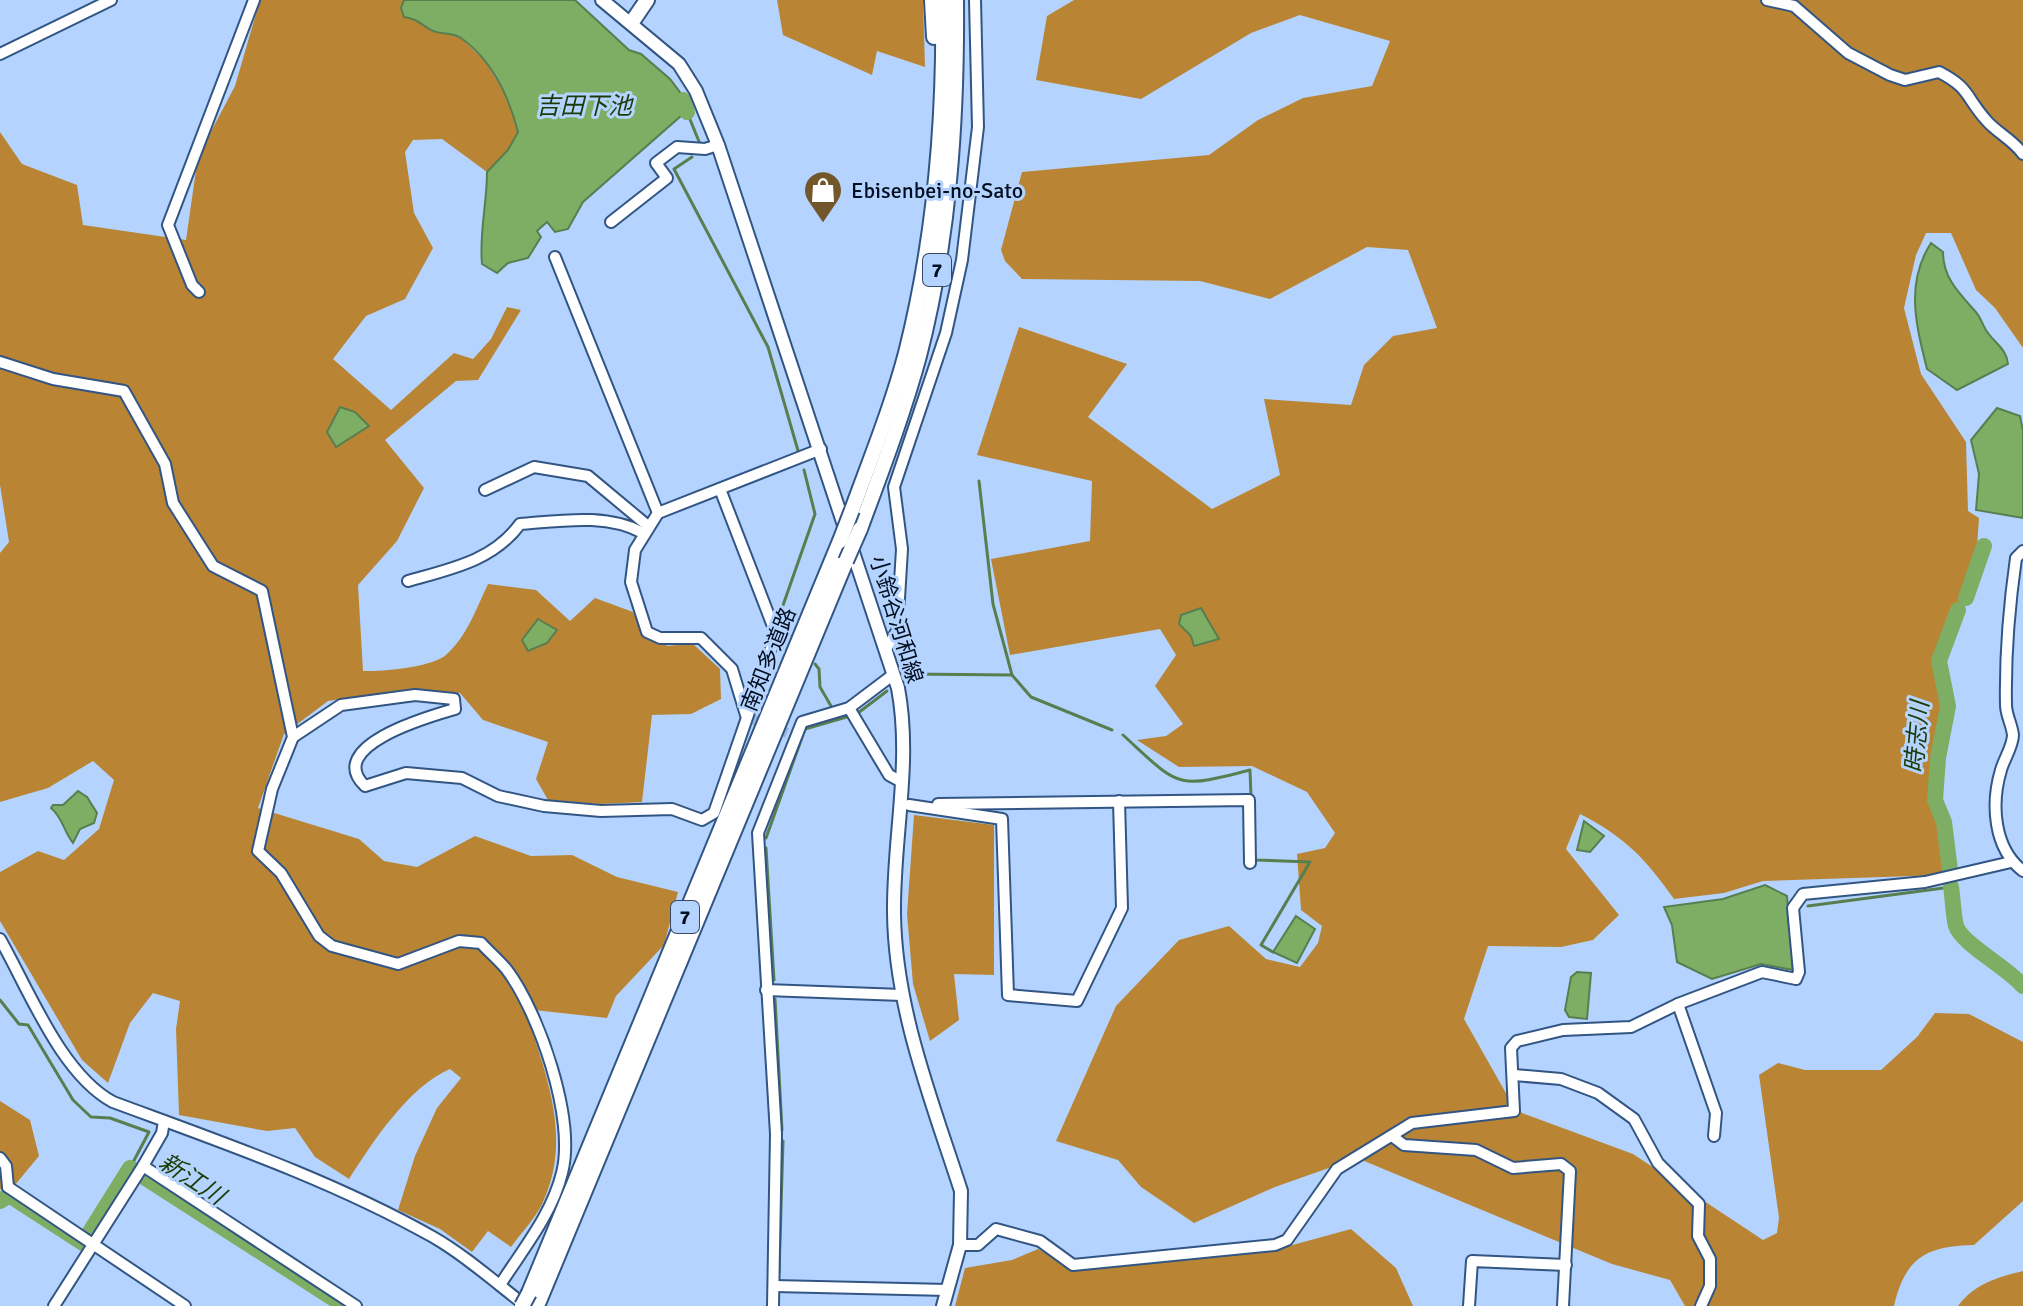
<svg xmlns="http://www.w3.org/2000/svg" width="2023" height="1306" font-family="Signika,'Noto Sans JP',sans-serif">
	<rect width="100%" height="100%" fill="#b4d4ff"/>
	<g fill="#b98534">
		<path d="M260,0H404L401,8L432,31L459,36L486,62L510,102L518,132L508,150L487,172L442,139L413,140L405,152L414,213L433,248L405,299L366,316L333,359L391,410L454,353L473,359L491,339L507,307L521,310L478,380L456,381L385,440L424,488L397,541L358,585L363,671C382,672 434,667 447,654C467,636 477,607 488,584L536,590L570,621L595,598L633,612L644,636L668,646L692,643L720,669L721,699L691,714L652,715L642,802L600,804L548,800L536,779L548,742L483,720L460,693L411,689L328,701L284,734L258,808L359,839L384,861L417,867L475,836L531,856L572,855L617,877L678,892L664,945L616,996L607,1018L525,1009C545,1072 573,1137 543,1202C536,1218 521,1233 511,1247L488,1231L472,1252L440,1229L398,1210L415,1156L437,1108L461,1078L450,1069C409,1086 372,1143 349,1179L315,1157L295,1128L267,1131L179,1115L176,1029L180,1001L153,993L130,1023L108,1083L82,1060L0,921V872L38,851L64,860L99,829L114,780L93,761L48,788L0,802V553L9,542L0,485V132L22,164L77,185L83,225L186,240L198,156L235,86Z"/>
		<polygon points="777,0 923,0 925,67 877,51 872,75 783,35"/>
		<path d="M1074,0H2023V348L1995,308L1976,290L1951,233H1926L1916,255L1904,308L1921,374L1966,442L1968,511L1979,518L1974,591L1933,660L1945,706L1933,756L1944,875L1763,881L1724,893L1674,899C1645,858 1625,837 1580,814L1566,849L1619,915L1593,940L1561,947L1488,946L1464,1019L1507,1095L1522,1113L1633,1154L1763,1240L1777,1233L1779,1218L1759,1075L1778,1063L1805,1070H1881L1917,1037L1935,1013L1969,1014L2023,1042V1201L1974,1245C1926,1246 1905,1258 1894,1306H1685L1670,1280L1612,1264L1357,1158L1275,1187L1194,1223L1141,1187L1118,1160L1056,1141L1116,1006L1179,940L1229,926L1266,959L1300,967L1318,943L1322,926L1301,910L1297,854L1325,848L1335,833L1307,792L1252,766L1179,767L1137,740L1166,736L1183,724L1155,686L1176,655L1160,629L1010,655L991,559L1090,541L1092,481L977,455L1019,327L1127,364L1088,417L1212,509L1280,475L1264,399L1351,405L1364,365L1393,336L1437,328L1408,250L1367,247L1270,299L1200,281L1022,279L1005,261L1001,250L1022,172L1209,155L1258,120L1303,98L1372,86L1390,41L1300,15L1251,33L1141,99L1036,80L1047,16Z"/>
		<polygon points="914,815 994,825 994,975 954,974 959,1020 930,1041 913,984 907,914"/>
		<polygon points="0,1101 30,1120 39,1156 10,1191 0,1189"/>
		<polygon points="1351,1229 1396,1268 1413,1306 955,1306 965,1268 1012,1260 1038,1249 1074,1269 1278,1249"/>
		<path d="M2023,1271V1306H1958C1974,1284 1998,1277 2023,1271Z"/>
	</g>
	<g fill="#7dae64" stroke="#587e50" stroke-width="2">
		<path d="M404,0H575L629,50L641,54L670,79L685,99L680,102L682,115L583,202L568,229L555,232L547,222L537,231L541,237L528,258L508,263L497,273L482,264C479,233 487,204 487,172L508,150L518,132C509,97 492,60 461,38C453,32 440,35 431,30C420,24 418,19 404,17L401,8Z"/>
		<path d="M1931,243L1943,252C1943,278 1959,293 1975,311C1981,317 1983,327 1988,333C1996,344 2007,350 2008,364L1957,390L1927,369C1916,325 1905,283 1931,243Z"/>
		<polygon points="340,407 355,412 369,426 336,447 327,432"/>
		<polygon points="1997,408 2020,416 2023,431 2023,518 1976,510 1979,474 1971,440"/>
		<polygon points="1201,608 1219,639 1194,646 1191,636 1179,624 1181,615"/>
		<polygon points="538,619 557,630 547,643 528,651 522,640"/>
		<path d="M78,791L87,797L97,813L94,823L80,829L73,843C63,830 63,818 51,808L53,805H63Z"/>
		<polygon points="1584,821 1604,836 1590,852 1577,850"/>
		<polygon points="1765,885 1787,896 1793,970 1761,964 1712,979 1677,962 1672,925 1664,907 1723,899"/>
		<polygon points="1296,916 1315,929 1297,963 1273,952"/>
		<polygon points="1577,972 1591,973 1587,1019 1569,1017 1565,1010 1571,977"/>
	</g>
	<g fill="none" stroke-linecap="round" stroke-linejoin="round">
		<g stroke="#587e50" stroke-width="3">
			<polyline points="687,112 700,144"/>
			<polyline points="692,157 674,169 768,347 799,454"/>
			<polyline points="790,635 779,624 781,611 815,514 804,470"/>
			<polyline points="815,664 819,669 820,687 831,706"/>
			<polyline points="908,674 1012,675 993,604 979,481"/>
			<polyline points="1012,675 1031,697 1112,730"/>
			<polyline points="858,713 887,691"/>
			<path d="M1123,735C1179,786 1174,790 1250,770L1251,797"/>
			<polyline points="766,838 805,729 850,716"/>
			<polyline points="766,848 774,980"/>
			<polyline points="1255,857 1255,860 1310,862 1261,945 1273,952"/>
			<polyline points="1808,906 1951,887"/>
			<polyline points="775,999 782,1130"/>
			<polyline points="0,1000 19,1024 28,1025 73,1100 91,1117 110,1118 149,1132 130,1168"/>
			<polyline points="779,1273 783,1141"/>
		</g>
		<g stroke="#7dae64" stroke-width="16">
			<polyline points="683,100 687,112"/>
			<polyline points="1966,598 1984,546"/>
			<polyline points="1950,870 1944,822 1935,800 1938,758 1948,706 1939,661 1958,610"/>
			<path d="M1951,887C1953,899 1953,914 1956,926C1962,944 2007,967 2023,986"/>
			<polyline points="0,1201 9,1195 83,1243 130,1168 345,1306"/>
		</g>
		<polyline stroke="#99b6de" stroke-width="10" stroke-dasharray="10 5" stroke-linecap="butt" points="751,719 787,733"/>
		<defs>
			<g id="minor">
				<path d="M1767,0L1794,6L1848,53L1890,75L1905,80L1939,72C1970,88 1965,96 1986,120C1997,133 2012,139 2023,154"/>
				<polyline points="0,54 111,0"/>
				<polyline points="611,222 667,178 656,163 677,147 705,149 718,145"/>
				<polyline points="555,257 658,513"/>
				<polyline points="199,292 192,285 168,225 254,0"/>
				<path d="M0,362L53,379L124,391L165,464L173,503L213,566L262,591L293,737L272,789L258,851L281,873L319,936L332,946L398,964L459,941L481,943C489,952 499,960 507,970C539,1013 576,1119 562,1173C552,1214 523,1249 500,1285"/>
				<polyline points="485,490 534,467 588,476 648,526"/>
				<path d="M2023,551L2016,558C2009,607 2005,655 2006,705C2006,715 2012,725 2013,735C2013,746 2004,759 2001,770C1991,803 1993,848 2023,871"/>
				<path d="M408,581C450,569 493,561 520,524C560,521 607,513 643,533"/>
				<polyline points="886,649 897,631 902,549 894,487 946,333 962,260 978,127 975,0"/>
				<polyline points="849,708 889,775 902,782"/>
				<polyline points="746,715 732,669 701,638 660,638 647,632 631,582 635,550 658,513 821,449"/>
				<path d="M293,737L341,705L415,695L454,699L455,709C431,716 323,746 365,786L406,773L462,778L498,796L544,806L601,811L672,809L702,820L714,813L776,634L720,489"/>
				<polyline points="938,804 1249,800 1250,863"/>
				<polyline points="909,805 1002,819 1008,995 1077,1001 1122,908 1119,801"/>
				<path d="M0,939C29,990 61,1074 113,1102C221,1142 332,1180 433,1237C466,1256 496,1283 526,1306"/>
				<polyline points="766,990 902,995"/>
				<polyline points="1678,1004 1716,1113 1714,1136"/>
				<polyline points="1514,1075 1561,1079 1598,1093 1634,1119 1658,1163 1699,1204 1698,1236 1710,1259 1710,1286 1701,1306"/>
				<polyline points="1392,1136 1404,1145 1476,1150 1513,1168 1561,1164 1570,1171 1563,1306"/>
				<polyline points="0,1158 6,1166 8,1187"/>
				<polyline points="143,1166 356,1306"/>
				<polyline points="8,1187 185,1306"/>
				<polyline points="960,1245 978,1245 996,1229 1040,1241 1073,1265 1275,1245 1287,1240 1337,1169 1412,1123 1514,1111 1511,1048 1517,1041 1563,1030 1631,1027 1678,1004 1762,972 1796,979 1799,972 1793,908 1803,894 1925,882 2011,862"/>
				<polyline points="774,1286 948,1290"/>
				<polyline points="54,1306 143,1166 162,1133 164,1121"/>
				<polyline points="773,1306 776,1134 758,833 802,722 849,708 894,674"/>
				<polyline points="1469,1306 1472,1261 1566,1265"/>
			</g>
			<path id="major" d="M602,0L679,64L696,91L718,145L898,688C912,762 893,838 894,913C895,1009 932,1101 961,1191L960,1245L943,1306"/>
			<g id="highway">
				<polyline points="932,0 934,37"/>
				<polyline points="632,22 647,0"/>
				<path d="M852,510C871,458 892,406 906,353C935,238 945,119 943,0"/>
				<path d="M860,529C881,472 903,415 919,356C949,240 957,120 956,0"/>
				<polyline points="529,1293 840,541"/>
				<polyline points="537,1306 846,561"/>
			</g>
		</defs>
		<use href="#minor" stroke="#325583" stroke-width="14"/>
		<use href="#major" stroke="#325583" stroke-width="16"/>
		<use href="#highway" stroke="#325583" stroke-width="18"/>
		<use href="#minor" stroke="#fff" stroke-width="10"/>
		<use href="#major" stroke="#fff" stroke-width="12"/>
		<use href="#highway" stroke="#fff" stroke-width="14"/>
		<defs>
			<g id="highway-bridge">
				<polyline points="840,541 852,510"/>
				<polyline points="846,561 860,529"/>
				<polyline points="522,1306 529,1293"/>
			</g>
		</defs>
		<use href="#highway-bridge" stroke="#325583" stroke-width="18" stroke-linecap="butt"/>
		<use href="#highway-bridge" stroke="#fff" stroke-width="14"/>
	</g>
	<defs>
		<symbol id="shop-pin" viewBox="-11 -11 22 30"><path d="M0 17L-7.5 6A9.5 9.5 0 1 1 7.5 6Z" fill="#73562a" stroke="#b4d4ff"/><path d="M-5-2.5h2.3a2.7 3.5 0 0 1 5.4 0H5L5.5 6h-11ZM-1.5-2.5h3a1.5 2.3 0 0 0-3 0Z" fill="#fff"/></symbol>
	</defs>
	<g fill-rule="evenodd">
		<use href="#shop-pin" x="801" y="168" width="44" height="60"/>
	</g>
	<g text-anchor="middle" stroke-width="6" stroke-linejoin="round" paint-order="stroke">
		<g fill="#b4d4ff" stroke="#374963" stroke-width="2">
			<rect x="923" y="254" width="28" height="32" rx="6"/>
			<rect x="671" y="901" width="28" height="32" rx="6"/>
		</g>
		<g font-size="20" font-weight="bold" fill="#020e20">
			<text x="937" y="277">7</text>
			<text x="685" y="924">7</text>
		</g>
		<g font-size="22" fill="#020e20" stroke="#b4d4ff" text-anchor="start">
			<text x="851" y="198">Ebisenbei-no-Sato</text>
		</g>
		<g font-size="22" fill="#020e20" stroke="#b4d4ff">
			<text transform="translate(897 619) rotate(73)" y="8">小鈴谷河和線</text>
			<text transform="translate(768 659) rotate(-68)" y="8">南知多道路</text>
		</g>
		<g font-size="24" font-style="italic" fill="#1b3a05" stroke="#b4d4ff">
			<text x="584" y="114">吉田下池</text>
			<text transform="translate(1917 737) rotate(-85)" y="8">時志川</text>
			<text transform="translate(192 1179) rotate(33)" y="8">新江川</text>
		</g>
	</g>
</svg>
